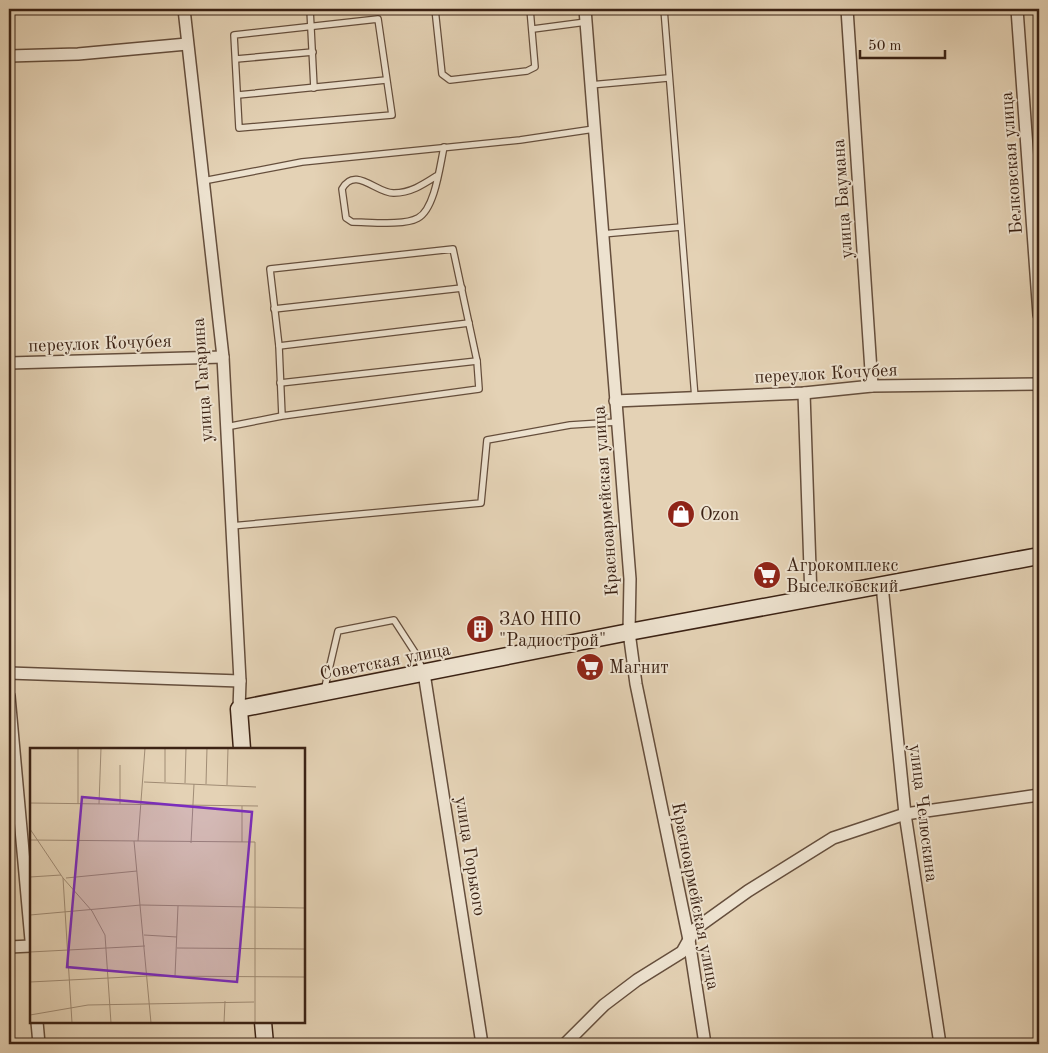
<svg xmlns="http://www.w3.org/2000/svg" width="1048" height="1053" viewBox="0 0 1048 1053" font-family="'Old Standard TT',serif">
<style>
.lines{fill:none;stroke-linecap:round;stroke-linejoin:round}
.lane-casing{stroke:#654e3c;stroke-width:8}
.street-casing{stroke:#654e3c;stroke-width:14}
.secondary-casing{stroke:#3b2214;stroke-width:19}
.lane{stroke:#ede2cf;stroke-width:5.5}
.street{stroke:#ede2cf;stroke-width:11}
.secondary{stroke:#ede2cf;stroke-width:16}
.labels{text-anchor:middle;stroke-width:4;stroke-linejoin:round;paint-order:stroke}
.street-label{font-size:18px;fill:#3b2214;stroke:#ede2cf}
.poi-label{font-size:18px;fill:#3b2214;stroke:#ede2cf;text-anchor:start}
.inset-road{fill:none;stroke:#a08c75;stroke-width:1}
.view{fill:#7b2cbf;fill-opacity:0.15;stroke:#7b2cbf;stroke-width:2.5}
.inset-edge{fill:none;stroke:#3b2214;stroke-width:2.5}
</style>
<rect width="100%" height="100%" fill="#e4d2b5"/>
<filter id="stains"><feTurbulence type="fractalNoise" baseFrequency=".004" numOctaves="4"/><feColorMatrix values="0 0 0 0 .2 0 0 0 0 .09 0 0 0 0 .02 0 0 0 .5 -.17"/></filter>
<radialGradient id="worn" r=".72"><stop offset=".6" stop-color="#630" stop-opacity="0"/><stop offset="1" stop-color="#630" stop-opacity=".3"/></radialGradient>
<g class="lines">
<g class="lane-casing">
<g id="lane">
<path d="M 310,9 L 314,88"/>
<path d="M 435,9 L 442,74 L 450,80 L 527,71 L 535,67 L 530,9"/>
<path d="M 664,9 L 695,398"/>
<path d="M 378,19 L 392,115 L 239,128 L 234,35 Z"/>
<path d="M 533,29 L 586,22"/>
<path d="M 236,59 L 313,52"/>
<path d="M 590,85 L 668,78"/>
<path d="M 238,95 L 386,80"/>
<path d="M 438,175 C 424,184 411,193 394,193 C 377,194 355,165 342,189 L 346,218 L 352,222 C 369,222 404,226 418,218 C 435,209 440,165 444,147"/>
<path d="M 203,181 L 302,162 L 520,140 L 594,129"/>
<path d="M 602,234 L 681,227"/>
<path d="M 274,309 L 462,288"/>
<path d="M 279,346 L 469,323"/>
<path d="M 280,383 L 477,361"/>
<path d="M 226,427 L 282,416 L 479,389 L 477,361 L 453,249 L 270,269 L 279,346 L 282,416"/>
<path d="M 231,526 L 481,503 L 487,440 L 570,425 L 617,422"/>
<path d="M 324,691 L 338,631 L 394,620 L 416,654 L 423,671"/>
</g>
</g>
<g class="street-casing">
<g id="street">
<path d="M 184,9 L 223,357 L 240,681 L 239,709"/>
<path d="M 585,9 L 630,579 L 629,632 L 636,684 L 689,940 L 705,1044"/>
<path d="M 847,9 L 872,386"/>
<path d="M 1017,9 L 1039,315"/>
<path d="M 9,56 L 78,54 L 187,44"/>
<path d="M 9,363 L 223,357"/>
<path d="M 804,393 L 811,598"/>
<path d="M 615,401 L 804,393 L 872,386 L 1039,384"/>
<path d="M 882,585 L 905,814 L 940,1044"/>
<path d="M 9,673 L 240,681"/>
<path d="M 424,673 L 482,1044"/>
<path d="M 9,696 L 31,940"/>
<path d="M 9,947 L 31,946"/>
<path d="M 37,1022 L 39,1044"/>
<path d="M 565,1044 L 604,1005 L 637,980 L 682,952 L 695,929 L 748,891 L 833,838 L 905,814 L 1039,795"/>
</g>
</g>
<g class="secondary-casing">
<g id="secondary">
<path d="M 242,749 L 239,709 L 629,632 L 1039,556"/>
<path d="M 263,1022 L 265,1044"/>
</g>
</g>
<use href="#lane" class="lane"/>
<use href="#street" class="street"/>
<use href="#secondary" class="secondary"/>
</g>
<defs>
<g id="shop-disc" transform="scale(1.4375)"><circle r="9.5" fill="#8f2418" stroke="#ede2cf"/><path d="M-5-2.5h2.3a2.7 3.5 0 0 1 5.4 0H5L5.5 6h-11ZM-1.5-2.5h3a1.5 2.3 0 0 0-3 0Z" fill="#fff"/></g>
<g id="supermarket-disc" transform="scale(1.4375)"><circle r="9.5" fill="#8f2418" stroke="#ede2cf"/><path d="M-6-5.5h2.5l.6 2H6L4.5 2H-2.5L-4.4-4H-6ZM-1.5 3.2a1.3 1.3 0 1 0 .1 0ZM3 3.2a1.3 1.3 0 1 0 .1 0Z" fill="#fff"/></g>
<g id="building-disc" transform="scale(1.4375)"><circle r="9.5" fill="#8f2418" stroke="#ede2cf"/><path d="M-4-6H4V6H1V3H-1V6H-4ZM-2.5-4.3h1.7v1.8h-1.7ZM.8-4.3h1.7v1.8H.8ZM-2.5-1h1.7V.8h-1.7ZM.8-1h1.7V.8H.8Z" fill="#fff"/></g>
</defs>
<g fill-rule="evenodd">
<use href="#shop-disc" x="681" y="514"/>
<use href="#supermarket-disc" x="767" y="575"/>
<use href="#building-disc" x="480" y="629"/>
<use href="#supermarket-disc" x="590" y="667"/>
</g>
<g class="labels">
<g class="street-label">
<text transform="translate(1011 163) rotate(-94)" y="6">Белковская улица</text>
<text transform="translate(842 199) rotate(-94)" y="6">улица Баумана</text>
<text transform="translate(100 343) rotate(-2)" y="6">переулок Кочубея</text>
<text transform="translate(826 373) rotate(-3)" y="6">переулок Кочубея</text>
<text transform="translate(202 380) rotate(-94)" y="6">улица Гагарина</text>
<text transform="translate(605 501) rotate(-94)" y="6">Красноармейская улица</text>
<text transform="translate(385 661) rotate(-11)" y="6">Советская улица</text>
<text transform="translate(924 813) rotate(83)" y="6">улица Челюскина</text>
<text transform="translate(471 856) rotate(81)" y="6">улица Горького</text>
<text transform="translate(696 896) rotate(79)" y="6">Красноармейская улица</text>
</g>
<g class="poi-label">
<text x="700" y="520">Ozon</text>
<text x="786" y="571">Агрокомплекс<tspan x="786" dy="21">Выселковский</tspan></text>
<text x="499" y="625">ЗАО НПО<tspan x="499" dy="21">"Радиострой"</tspan></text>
<text x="609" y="673">Магнит</text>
</g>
</g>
<g transform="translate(30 748)">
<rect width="275" height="275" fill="#e4d2b5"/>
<path class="inset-road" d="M 48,0 L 48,56M 90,17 L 90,56M 114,34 L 226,39M 135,34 L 135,0M 155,35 L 156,0M 176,36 L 177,0M 197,37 L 198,0M 0,55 L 228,58M 69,56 L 71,0M 212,58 L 212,94M 0,81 L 33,130 L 62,163 L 75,187 L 81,275M 0,92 L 225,94 L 225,275M 104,93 L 121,275M 108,93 L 115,0M 161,95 L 164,36M 0,129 L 31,127M 33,130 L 42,275M 36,130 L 107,123M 0,167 L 111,157 L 275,160M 114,187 L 147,189M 147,200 L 275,201M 0,204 L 115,198M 145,228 L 148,158M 0,234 L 118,228 L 275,229M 0,267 L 58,257 L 224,254M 194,275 L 195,253"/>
<path class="view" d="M 52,49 L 222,64 L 207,234 L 37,219 Z"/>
<rect width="275" height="275" class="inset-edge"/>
</g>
<rect width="1048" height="1053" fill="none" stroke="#e4d2b5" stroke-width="30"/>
<rect x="10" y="10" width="1028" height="1033" fill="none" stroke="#3b2214" stroke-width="2.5"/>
<rect x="15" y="15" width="1018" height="1023" fill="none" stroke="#3b2214"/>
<path d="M860 50v8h85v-8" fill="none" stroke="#3b2214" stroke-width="2.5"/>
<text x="868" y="50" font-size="15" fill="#3b2214" stroke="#ede2cf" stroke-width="4" paint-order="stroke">50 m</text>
<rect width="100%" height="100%" filter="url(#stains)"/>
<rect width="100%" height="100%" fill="url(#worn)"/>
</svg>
